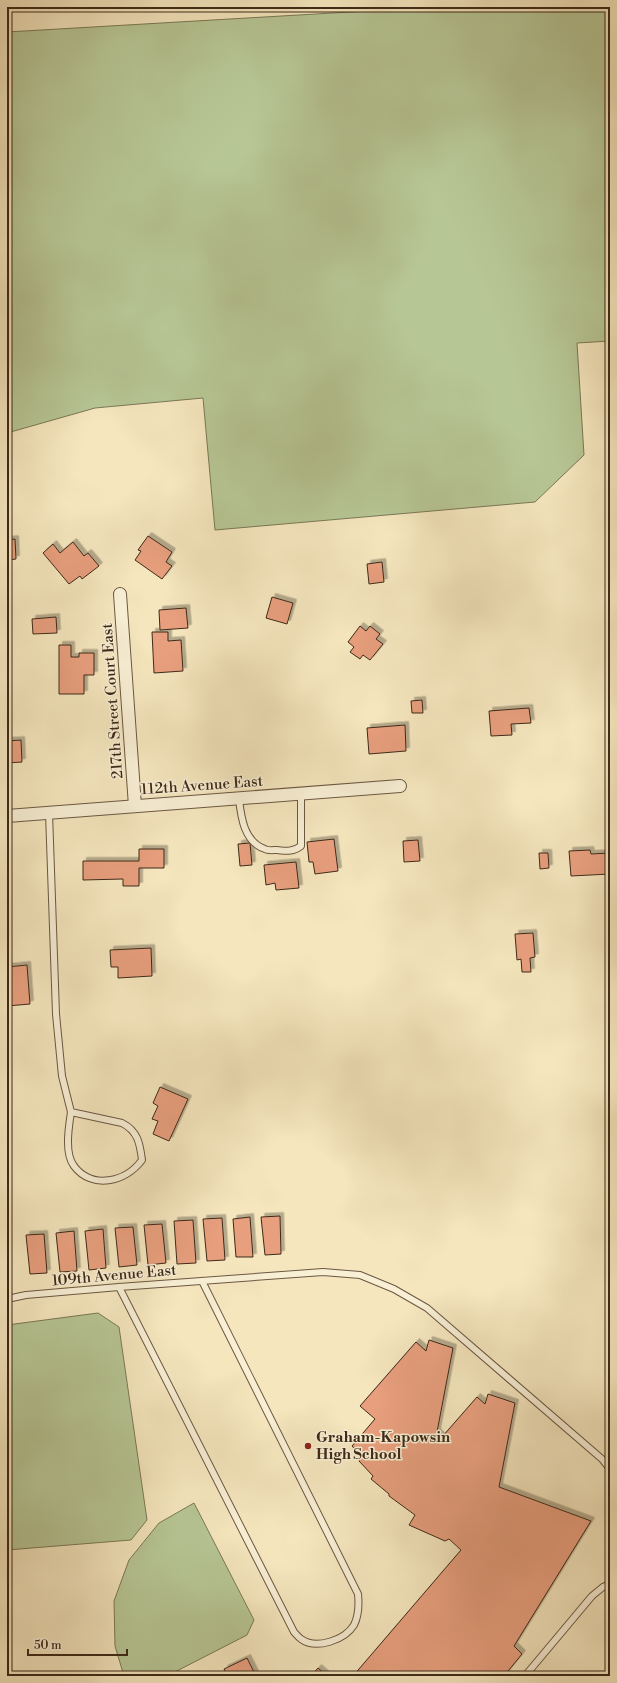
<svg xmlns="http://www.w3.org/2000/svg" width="617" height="1683" viewBox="0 0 617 1683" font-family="'Libre Bodoni',serif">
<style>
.green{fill:#b7c695;stroke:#7a7856}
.building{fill:#e89f7e;stroke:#3d2918;filter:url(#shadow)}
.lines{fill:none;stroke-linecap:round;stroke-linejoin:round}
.lane-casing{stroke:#6b5842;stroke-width:8}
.street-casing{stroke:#6b5842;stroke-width:14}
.lane{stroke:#f8efd5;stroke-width:6}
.street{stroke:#f8efd5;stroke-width:12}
.poi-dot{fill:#8f2418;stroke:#f8efd5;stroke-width:1.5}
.labels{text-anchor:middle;stroke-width:3;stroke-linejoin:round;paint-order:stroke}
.street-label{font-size:15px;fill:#3d2918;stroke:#f8efd5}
.poi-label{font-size:15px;font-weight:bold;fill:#3d2918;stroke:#f8efd5;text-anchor:start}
</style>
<defs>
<filter id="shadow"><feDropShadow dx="3.5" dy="-3.5" stdDeviation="0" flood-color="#0004"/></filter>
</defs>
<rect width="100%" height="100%" fill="#f5e6be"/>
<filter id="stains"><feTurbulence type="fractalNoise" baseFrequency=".005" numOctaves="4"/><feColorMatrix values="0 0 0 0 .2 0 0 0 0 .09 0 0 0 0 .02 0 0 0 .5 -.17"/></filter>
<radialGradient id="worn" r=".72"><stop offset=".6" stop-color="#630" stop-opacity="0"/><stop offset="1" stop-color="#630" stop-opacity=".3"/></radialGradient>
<g class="green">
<path d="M 436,7 L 610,7 L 610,341 L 577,343 L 584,455 L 535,502 L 215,530 L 203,398 L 95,408 L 7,433 L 7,32 Z"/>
<path d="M 98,1313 L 119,1327 L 147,1520 L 131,1540 L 7,1550 L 7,1325 Z"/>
<path d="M 194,1503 L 254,1620 L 247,1635 L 167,1676 L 124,1676 L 115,1646 L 114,1601 L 129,1560 L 159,1523 Z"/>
</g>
<g class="building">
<path d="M 148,536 L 172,552 L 166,562 L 172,566 L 162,579 L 135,560 L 141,551 L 138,550 Z"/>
<path d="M 15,539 L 16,559 L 7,560 L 7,540 Z"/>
<path d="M 73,542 L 84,556 L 88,553 L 99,566 L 82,579 L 80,576 L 69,584 L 43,553 L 53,544 L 60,553 Z"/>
<path d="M 382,562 L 384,582 L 369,584 L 367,564 Z"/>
<path d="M 272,597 L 293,603 L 287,624 L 266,618 Z"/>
<path d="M 186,608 L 188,628 L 160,630 L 159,610 Z"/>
<path d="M 56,617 L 57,633 L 33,634 L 32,619 Z"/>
<path d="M 360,626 L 366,631 L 370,626 L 380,634 L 376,639 L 383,644 L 370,660 L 363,655 L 360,659 L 350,652 L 354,647 L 348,642 Z"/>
<path d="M 152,632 L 168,632 L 168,641 L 181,640 L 183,671 L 154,673 Z"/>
<path d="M 59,645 L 71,645 L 71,657 L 79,657 L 79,653 L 94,653 L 94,675 L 84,675 L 84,694 L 59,694 Z"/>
<path d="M 422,700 L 423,713 L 412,713 L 411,701 Z"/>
<path d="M 529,708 L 531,723 L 511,724 L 512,735 L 491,736 L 489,711 Z"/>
<path d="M 405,725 L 406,751 L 369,754 L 367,728 Z"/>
<path d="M 21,740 L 22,762 L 7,763 L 7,741 Z"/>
<path d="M 334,839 L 338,871 L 315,874 L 313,862 L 309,862 L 307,842 Z"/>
<path d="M 418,840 L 420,861 L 404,862 L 403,841 Z"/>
<path d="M 250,843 L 252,865 L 240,866 L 238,844 Z"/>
<path d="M 139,849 L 164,849 L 164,868 L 139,868 L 139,886 L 123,886 L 123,879 L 83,880 L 83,861 L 139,861 Z"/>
<path d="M 590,850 L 591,854 L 610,853 L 610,874 L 571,876 L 569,851 Z"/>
<path d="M 539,853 L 548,853 L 549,868 L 540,869 Z"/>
<path d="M 296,862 L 299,888 L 276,890 L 275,883 L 266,885 L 264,865 Z"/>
<path d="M 533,933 L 535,957 L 530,958 L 531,972 L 522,972 L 521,959 L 517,960 L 515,934 Z"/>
<path d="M 151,948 L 152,976 L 118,978 L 118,967 L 111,967 L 110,950 Z"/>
<path d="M 27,965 L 30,1004 L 7,1006 L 7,967 Z"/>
<path d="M 160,1087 L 188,1099 L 169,1141 L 153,1134 L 158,1121 L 152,1119 L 158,1106 L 153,1103 Z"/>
<path d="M 280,1216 L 281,1254 L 265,1255 L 261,1217 Z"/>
<path d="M 250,1217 L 253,1257 L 236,1257 L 233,1219 Z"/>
<path d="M 222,1218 L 225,1260 L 207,1261 L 203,1219 Z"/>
<path d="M 193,1220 L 196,1263 L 177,1264 L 174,1221 Z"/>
<path d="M 162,1224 L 166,1263 L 148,1265 L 144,1225 Z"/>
<path d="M 133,1227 L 137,1265 L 119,1267 L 115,1228 Z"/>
<path d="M 103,1229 L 106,1268 L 89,1270 L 85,1231 Z"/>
<path d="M 74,1231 L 77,1271 L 60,1272 L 56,1233 Z"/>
<path d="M 44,1234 L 47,1273 L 30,1274 L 26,1235 Z"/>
<path d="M 429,1340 L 453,1348 L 437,1432 L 442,1437 L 477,1397 L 485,1404 L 488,1394 L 515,1403 L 499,1487 L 591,1521 L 514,1646 L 522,1654 L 504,1676 L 353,1676 L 461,1550 L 449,1539 L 445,1541 L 409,1525 L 415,1515 L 389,1496 L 389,1494 L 371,1479 L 373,1476 L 359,1461 L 362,1457 L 352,1446 L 375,1419 L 360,1406 L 416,1342 L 426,1351 Z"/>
<path d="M 247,1658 L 256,1676 L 227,1676 L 224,1669 Z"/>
<path d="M 318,1668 L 327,1676 L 311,1676 Z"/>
</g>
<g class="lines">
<g class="lane-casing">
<g id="lane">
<path d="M 239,799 C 241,817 244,842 265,849 C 268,851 274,850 277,850 C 287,851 293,852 301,846 L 301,794"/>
<path d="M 49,813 L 56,1014 L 62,1076 L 71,1112 L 122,1123 C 138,1131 140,1144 142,1160 C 126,1182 92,1190 74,1166 C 64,1153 69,1126 71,1112"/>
<path d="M 119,1287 L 294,1632 C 296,1634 298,1637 301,1639 C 316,1650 345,1640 354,1625 C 359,1615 359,1604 358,1594 L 202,1281"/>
<path d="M 7,1299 L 26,1295 L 119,1287 L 323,1272 L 360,1275 L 394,1289 L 427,1308 L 602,1459 L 610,1469"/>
<path d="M 525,1676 L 592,1596 L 603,1587 L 610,1584"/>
</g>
</g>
<g class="street-casing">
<g id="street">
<path d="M 120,594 L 135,806"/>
<path d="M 7,816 L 400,786"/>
</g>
</g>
<use href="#lane" class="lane"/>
<use href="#street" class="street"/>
</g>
<circle class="poi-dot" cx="308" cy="1446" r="4"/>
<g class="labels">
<g class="street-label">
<text transform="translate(112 701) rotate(-94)" y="5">217th Street Court East</text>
<text transform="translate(202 785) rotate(-4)" y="5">112th Avenue East</text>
<text transform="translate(114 1275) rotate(-5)" y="5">109th Avenue East</text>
</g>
<g class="poi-label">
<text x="316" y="1442">Graham-Kapowsin<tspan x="316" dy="17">High School</tspan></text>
</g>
</g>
<rect width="617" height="1683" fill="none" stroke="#f5e6be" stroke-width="24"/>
<rect x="8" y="8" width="601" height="1667" fill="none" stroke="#3d2918" stroke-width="2"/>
<rect x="12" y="12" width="593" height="1659" fill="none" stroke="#3d2918"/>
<path d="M28 1649v6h99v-6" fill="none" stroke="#3d2918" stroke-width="2"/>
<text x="34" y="1649" font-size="12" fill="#3d2918" stroke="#f8efd5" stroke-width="3" paint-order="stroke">50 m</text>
<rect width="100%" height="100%" filter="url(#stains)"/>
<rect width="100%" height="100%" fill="url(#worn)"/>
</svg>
